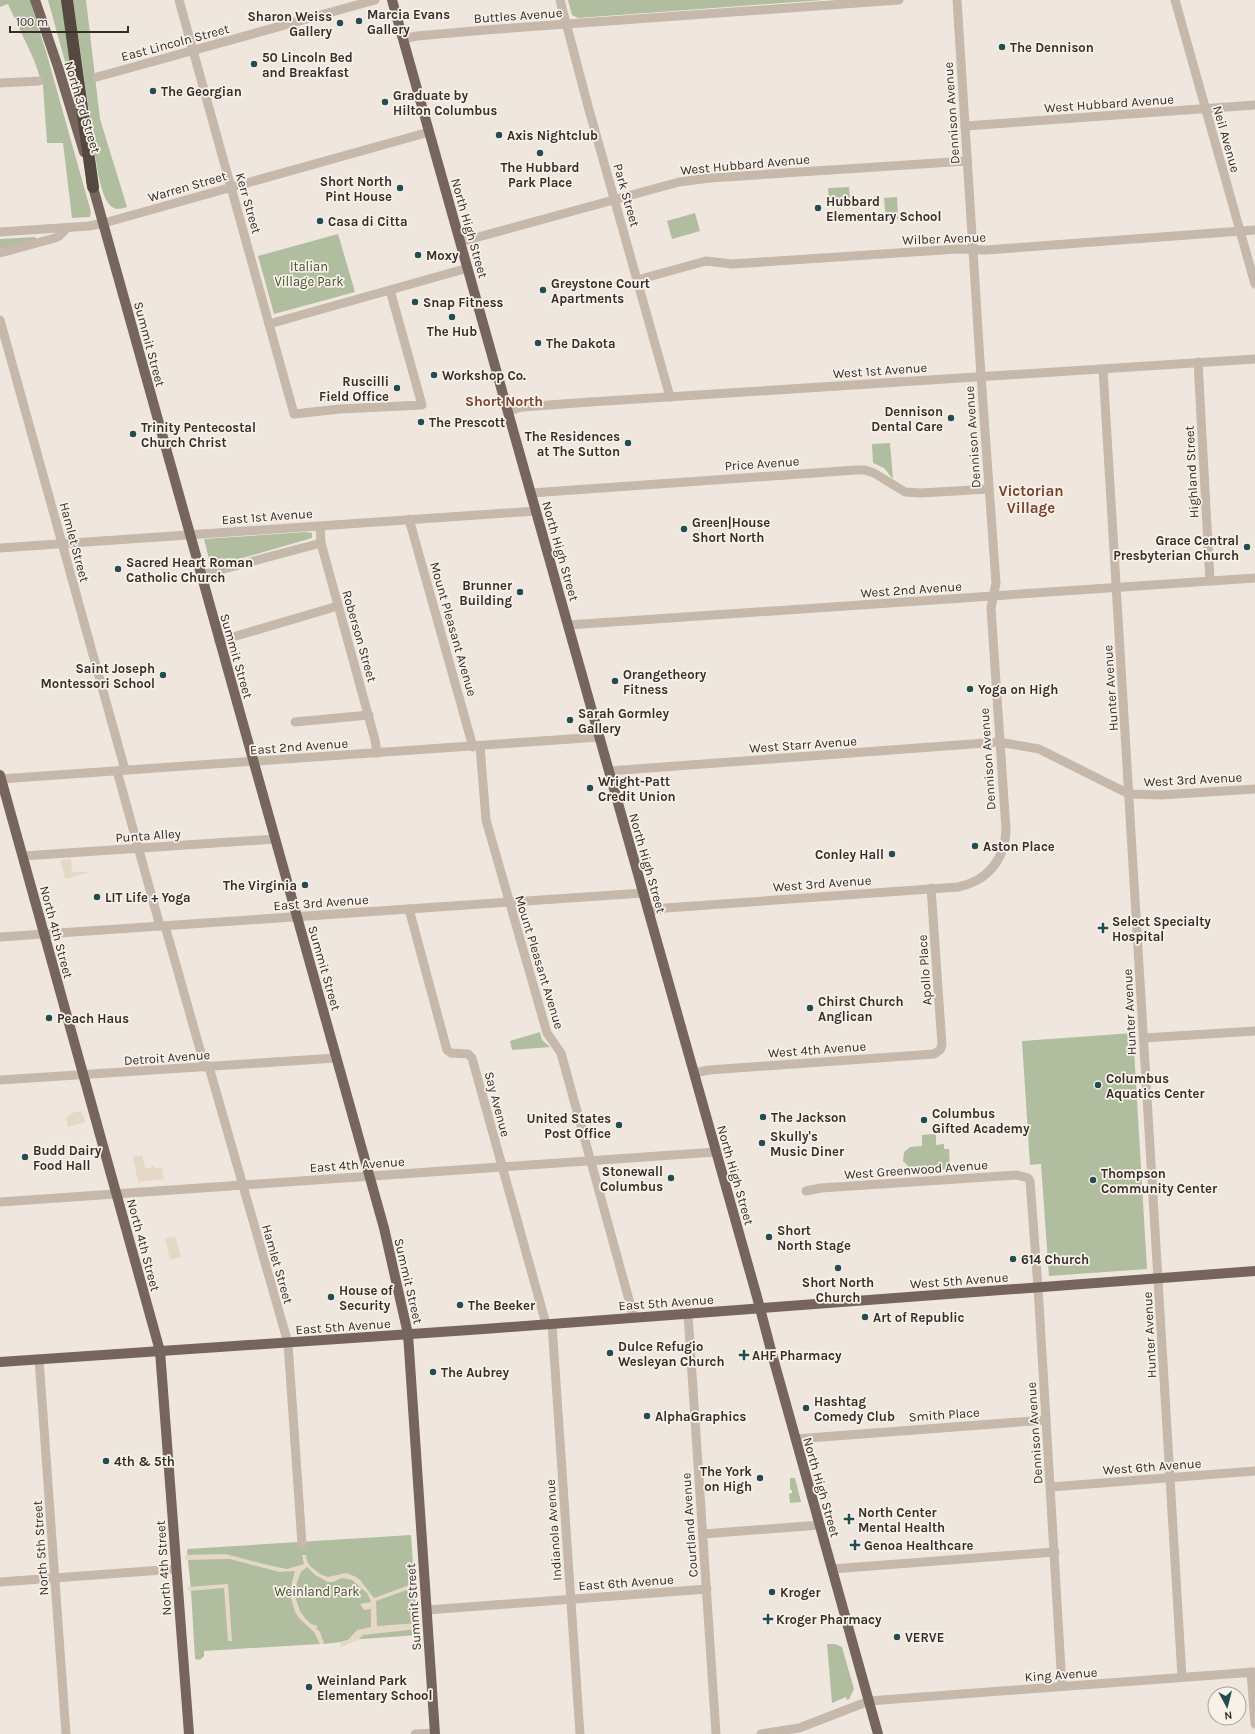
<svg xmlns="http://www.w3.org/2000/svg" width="1255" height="1734" viewBox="0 0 1255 1734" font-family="Karla,sans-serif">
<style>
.green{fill:#b1bd9f}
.plaza{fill:#e5d9c6}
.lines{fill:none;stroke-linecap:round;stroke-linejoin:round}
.minor{stroke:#c6b8aa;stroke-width:9}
.major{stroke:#75655c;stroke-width:10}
.highway{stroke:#544841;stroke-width:12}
.poi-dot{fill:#234c51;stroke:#f7f1e9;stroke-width:1.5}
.labels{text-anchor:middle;stroke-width:3.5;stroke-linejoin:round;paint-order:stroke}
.poi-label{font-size:13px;font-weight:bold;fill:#342d29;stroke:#f7f1e9;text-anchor:start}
.street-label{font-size:13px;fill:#342d29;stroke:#f7f1e9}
.park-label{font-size:13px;fill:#43502f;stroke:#f7f1e9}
.neighbourhood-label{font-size:14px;font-weight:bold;fill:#7a412b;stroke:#f7f1e9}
.quarter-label{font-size:15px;font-weight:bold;fill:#7a412b;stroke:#f7f1e9}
</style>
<rect width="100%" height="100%" fill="#efe7dd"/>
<g class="green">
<path d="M 0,0 L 30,0 L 47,55 L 91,212 L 90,217 L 72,218 L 63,143 L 47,143 L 43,86 L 34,60 L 8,4 L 0,7 Z"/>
<path d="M 48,0 L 62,0 L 74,83 L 71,83 Z"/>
<path d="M 73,0 L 86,0 L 100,119 L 127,207 C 118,210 112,210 107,201 C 99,189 95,154 93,139 C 86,93 80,46 73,0 Z"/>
<path d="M 568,0 L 823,0 L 578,18 L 572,15 Z"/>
<path d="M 849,187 L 850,199 L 841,203 L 829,204 L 828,188 Z"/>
<path d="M 897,197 L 898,219 L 886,220 L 884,198 Z"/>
<path d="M 695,213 L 700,231 L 672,239 L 667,221 Z"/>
<path d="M 338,234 L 355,292 L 274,314 L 258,256 Z"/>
<path d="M 35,237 L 36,239 L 0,250 L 0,239 Z"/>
<path d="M 890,443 L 893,479 L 884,468 L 873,463 L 872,444 Z"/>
<path d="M 306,532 L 312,533 L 312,538 L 211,567 L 204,539 Z"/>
<path d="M 540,1032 L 542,1040 L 550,1047 L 512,1050 L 510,1041 Z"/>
<path d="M 1133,1033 L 1147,1269 L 1049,1276 L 1041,1164 L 1030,1165 L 1022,1041 Z"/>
<path d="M 936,1134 L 936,1145 L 944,1144 L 944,1149 L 949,1149 L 950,1169 L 915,1171 L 911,1169 L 903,1161 L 904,1152 L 910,1147 L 922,1146 L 922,1135 Z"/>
<path d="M 790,1478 L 795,1478 L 801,1502 L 790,1503 L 789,1494 L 792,1493 L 792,1490 L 790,1490 Z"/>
<path d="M 411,1535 L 418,1635 L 348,1640 L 340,1642 L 324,1644 L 323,1642 L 320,1642 L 320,1644 L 204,1651 L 204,1656 L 201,1659 L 197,1660 L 195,1658 L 191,1590 L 187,1551 L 188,1549 Z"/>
<path d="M 827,1644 L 835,1644 L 842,1647 L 854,1689 L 849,1699 L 847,1700 L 846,1697 L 832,1703 Z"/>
</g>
<g class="plaza">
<path d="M 71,859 L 72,872 L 90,872 L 65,879 L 60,860 Z"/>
<path d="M 81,1111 L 86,1122 L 68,1127 L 66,1118 L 72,1113 Z"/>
<path d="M 142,1155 L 146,1169 L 154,1166 L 155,1169 L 162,1167 L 164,1179 L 138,1182 L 133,1157 Z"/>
<path d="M 175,1236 L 181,1257 L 170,1260 L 165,1239 Z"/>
<path d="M 225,1554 L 272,1566 L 287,1569 L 304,1564 L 302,1555 L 306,1555 L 307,1561 L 311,1567 L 322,1575 L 328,1577 L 346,1573 L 354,1576 L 360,1580 L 374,1598 L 415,1583 L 415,1587 L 376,1601 L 377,1626 L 418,1623 L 418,1629 L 363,1635 L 358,1640 L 341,1647 L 340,1642 L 348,1640 L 357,1630 L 371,1627 L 371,1609 L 364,1610 L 360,1604 L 371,1602 L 370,1599 L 367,1593 L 352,1580 L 342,1578 L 333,1582 L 328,1582 L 315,1575 L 307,1567 L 301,1572 L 297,1582 L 295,1596 L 300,1611 L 304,1617 L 311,1624 L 318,1626 L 316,1628 L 320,1632 L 324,1644 L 320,1644 L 314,1632 L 299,1618 L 295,1612 L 290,1595 L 292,1582 L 295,1571 L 279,1572 L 230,1559 L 185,1560 L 185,1555 Z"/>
<path d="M 228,1584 L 232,1641 L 228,1641 L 224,1588 L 188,1591 L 188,1587 Z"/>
</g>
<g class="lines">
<g class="minor">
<path d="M 179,0 L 294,414 L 340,409 L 422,405 L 390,290"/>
<path d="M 560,0 L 588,106 L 670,397"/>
<path d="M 1175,0 L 1255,284"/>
<path d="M 403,39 L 417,36 L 485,30 L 899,0"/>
<path d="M 97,77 L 375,0"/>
<path d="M 0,83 L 39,81"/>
<path d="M 965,126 L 1255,105"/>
<path d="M 0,232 L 89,226 L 104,223 L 429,132"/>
<path d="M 460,242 L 679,182 L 710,178 L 967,161"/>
<path d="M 0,253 L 55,238 L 59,236 L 67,228"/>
<path d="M 637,280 L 706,261 L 732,264 L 958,249 L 986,250 L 1255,230"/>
<path d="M 0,320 L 125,770"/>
<path d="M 269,324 L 468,268"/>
<path d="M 1198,362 L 1210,581"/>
<path d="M 1103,369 L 1182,1677"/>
<path d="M 508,411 L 522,407 L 590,402 L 1255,359"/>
<path d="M 531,493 L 856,470 L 865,470 L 874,473 L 905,492 L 921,493 L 989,489"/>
<path d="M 409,519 L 473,747"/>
<path d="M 320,526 L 321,543 L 375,740 L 377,753"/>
<path d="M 0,548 L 536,511"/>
<path d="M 201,575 L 321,543"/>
<path d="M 568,625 L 1255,578"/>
<path d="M 219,641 L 338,606"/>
<path d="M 295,722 L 369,715"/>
<path d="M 480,746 L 486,820 L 547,1033 L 561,1053 L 634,1318"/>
<path d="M 117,771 L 160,926"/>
<path d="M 609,771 L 999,742 L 1039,749 L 1129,794 L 1161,795 L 1255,789"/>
<path d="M 0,779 L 599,737"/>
<path d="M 23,856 L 275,839"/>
<path d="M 409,909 L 447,1050 L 451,1053 L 468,1054 L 472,1058 L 546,1324"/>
<path d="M 648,912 L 666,908 L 958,887 C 987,881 1005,860 1006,830 L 991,608 L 996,583 L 981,376 L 957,0"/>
<path d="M 165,926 L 205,1067"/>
<path d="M 0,937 L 643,893"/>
<path d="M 1144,1038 L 1255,1031"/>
<path d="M 209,1067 L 288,1343 L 302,1544"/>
<path d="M 694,1073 L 709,1070 L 934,1054 L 940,1050 L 942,1045 L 931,888"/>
<path d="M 0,1080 L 336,1058"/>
<path d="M 806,1191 L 821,1188 L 1017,1175 L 1028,1178 L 1030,1181 L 1038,1287 L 1062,1686"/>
<path d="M 0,1202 L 716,1152"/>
<path d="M 688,1314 L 716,1734"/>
<path d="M 552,1324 L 580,1734"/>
<path d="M 39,1359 L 66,1734"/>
<path d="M 795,1439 L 1046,1420"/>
<path d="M 1051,1487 L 1255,1471"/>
<path d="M 703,1534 L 820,1525"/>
<path d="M 832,1569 L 1055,1552"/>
<path d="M 0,1582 L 176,1569"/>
<path d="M 427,1610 L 707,1589"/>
<path d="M 1251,1672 L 1255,1724"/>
<path d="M 415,1734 L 435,1733"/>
<path d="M 761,1734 L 799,1728 L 869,1701 L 1255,1672"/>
</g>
<g class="major">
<path d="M 35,0 L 58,67 L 84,152"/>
<path d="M 392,0 L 757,1297 L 772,1354 L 878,1734"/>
<path d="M 91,180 L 384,1228 L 408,1334 L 435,1734"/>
<path d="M 0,775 L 160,1351 L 189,1734"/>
<path d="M 0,1362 L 484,1329 L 1255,1271"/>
</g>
<path class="highway" d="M 67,0 L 93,187"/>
</g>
<g class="poi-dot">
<circle cx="359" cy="21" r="4"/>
<circle cx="340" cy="23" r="4"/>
<circle cx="1002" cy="47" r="4"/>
<circle cx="254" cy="64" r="4"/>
<circle cx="153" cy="91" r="4"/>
<circle cx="385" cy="102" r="4"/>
<circle cx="499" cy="135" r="4"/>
<circle cx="540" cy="153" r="4"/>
<circle cx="400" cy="188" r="4"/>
<circle cx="818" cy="208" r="4"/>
<circle cx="320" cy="221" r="4"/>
<circle cx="418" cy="255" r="4"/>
<circle cx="543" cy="290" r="4"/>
<circle cx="415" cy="302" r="4"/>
<circle cx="452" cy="317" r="4"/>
<circle cx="538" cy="343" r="4"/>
<circle cx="434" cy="375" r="4"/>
<circle cx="397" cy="388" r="4"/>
<circle cx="951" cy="418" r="4"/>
<circle cx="421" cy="422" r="4"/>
<circle cx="133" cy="434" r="4"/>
<circle cx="628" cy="443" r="4"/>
<circle cx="684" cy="529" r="4"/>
<circle cx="1247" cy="547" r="4"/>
<circle cx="118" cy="569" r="4"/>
<circle cx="520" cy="592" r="4"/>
<circle cx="163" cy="675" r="4"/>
<circle cx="615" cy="681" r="4"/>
<circle cx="970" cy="689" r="4"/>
<circle cx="570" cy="720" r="4"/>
<circle cx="590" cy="788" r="4"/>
<circle cx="975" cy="846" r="4"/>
<circle cx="892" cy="854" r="4"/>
<circle cx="305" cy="885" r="4"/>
<circle cx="97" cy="897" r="4"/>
<path d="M1101 922h4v4h4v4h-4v4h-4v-4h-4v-4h4z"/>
<circle cx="810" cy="1008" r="4"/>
<circle cx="49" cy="1018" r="4"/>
<circle cx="1098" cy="1085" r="4"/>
<circle cx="763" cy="1117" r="4"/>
<circle cx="924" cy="1120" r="4"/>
<circle cx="619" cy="1125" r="4"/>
<circle cx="762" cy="1143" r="4"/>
<circle cx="25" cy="1157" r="4"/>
<circle cx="671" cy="1178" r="4"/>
<circle cx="1093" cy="1180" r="4"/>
<circle cx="769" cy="1237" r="4"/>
<circle cx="1013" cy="1259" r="4"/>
<circle cx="838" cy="1268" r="4"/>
<circle cx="331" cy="1297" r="4"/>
<circle cx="460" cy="1305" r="4"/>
<circle cx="865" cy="1317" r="4"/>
<circle cx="610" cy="1353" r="4"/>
<path d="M742 1349h4v4h4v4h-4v4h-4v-4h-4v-4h4z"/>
<circle cx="433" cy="1372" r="4"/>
<circle cx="806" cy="1408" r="4"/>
<circle cx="647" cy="1416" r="4"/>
<circle cx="106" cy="1461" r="4"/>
<circle cx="760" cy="1478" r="4"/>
<path d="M847 1513h4v4h4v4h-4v4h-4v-4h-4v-4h4z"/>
<path d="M853 1539h4v4h4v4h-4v4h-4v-4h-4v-4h4z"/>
<circle cx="772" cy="1592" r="4"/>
<path d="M766 1613h4v4h4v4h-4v4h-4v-4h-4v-4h4z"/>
<circle cx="897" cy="1637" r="4"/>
<circle cx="309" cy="1687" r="4"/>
</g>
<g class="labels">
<g class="poi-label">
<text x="367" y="19">Marcia Evans<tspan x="367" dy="15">Gallery</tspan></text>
<text x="332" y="21" text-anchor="end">Sharon Weiss<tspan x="332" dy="15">Gallery</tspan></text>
<text x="1010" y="52">The Dennison</text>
<text x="262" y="62">50 Lincoln Bed<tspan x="262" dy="15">and Breakfast</tspan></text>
<text x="161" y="96">The Georgian</text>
<text x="393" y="100">Graduate by<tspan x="393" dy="15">Hilton Columbus</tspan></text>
<text x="507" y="140">Axis Nightclub</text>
<text x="540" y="172" text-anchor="middle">The Hubbard<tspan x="540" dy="15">Park Place</tspan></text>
<text x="392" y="186" text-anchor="end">Short North<tspan x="392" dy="15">Pint House</tspan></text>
<text x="826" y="206">Hubbard<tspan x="826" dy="15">Elementary School</tspan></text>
<text x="328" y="226">Casa di Citta</text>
<text x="426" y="260">Moxy</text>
<text x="551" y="288">Greystone Court<tspan x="551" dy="15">Apartments</tspan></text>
<text x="423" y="307">Snap Fitness</text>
<text x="452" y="336" text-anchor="middle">The Hub</text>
<text x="546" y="348">The Dakota</text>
<text x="442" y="380">Workshop Co.</text>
<text x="389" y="386" text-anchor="end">Ruscilli<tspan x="389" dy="15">Field Office</tspan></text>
<text x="943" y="416" text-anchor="end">Dennison<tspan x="943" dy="15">Dental Care</tspan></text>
<text x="429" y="427">The Prescott</text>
<text x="141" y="432">Trinity Pentecostal<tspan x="141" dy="15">Church Christ</tspan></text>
<text x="620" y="441" text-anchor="end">The Residences<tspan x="620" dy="15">at The Sutton</tspan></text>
<text x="692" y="527">Green|House<tspan x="692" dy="15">Short North</tspan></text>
<text x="1239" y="545" text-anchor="end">Grace Central<tspan x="1239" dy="15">Presbyterian Church</tspan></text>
<text x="126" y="567">Sacred Heart Roman<tspan x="126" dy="15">Catholic Church</tspan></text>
<text x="512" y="590" text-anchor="end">Brunner<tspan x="512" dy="15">Building</tspan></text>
<text x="155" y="673" text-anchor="end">Saint Joseph<tspan x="155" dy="15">Montessori School</tspan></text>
<text x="623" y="679">Orangetheory<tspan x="623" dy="15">Fitness</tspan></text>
<text x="978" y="694">Yoga on High</text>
<text x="578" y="718">Sarah Gormley<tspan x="578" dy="15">Gallery</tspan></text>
<text x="598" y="786">Wright-Patt<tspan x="598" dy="15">Credit Union</tspan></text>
<text x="983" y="851">Aston Place</text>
<text x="884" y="859" text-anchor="end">Conley Hall</text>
<text x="297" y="890" text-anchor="end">The Virginia</text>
<text x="105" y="902">LIT Life + Yoga</text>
<text x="1112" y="926">Select Specialty<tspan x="1112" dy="15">Hospital</tspan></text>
<text x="818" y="1006">Chirst Church<tspan x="818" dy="15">Anglican</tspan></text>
<text x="57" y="1023">Peach Haus</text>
<text x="1106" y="1083">Columbus<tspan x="1106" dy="15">Aquatics Center</tspan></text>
<text x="932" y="1118">Columbus<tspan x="932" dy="15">Gifted Academy</tspan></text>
<text x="771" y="1122">The Jackson</text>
<text x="611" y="1123" text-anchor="end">United States<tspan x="611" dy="15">Post Office</tspan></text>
<text x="770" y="1141">Skully's<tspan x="770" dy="15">Music Diner</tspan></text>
<text x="33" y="1155">Budd Dairy<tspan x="33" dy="15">Food Hall</tspan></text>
<text x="663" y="1176" text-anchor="end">Stonewall<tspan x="663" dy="15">Columbus</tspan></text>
<text x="1101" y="1178">Thompson<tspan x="1101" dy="15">Community Center</tspan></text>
<text x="777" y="1235">Short<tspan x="777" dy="15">North Stage</tspan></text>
<text x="1021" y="1264">614 Church</text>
<text x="838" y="1287" text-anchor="middle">Short North<tspan x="838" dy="15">Church</tspan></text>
<text x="339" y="1295">House of<tspan x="339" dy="15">Security</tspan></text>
<text x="468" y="1310">The Beeker</text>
<text x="873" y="1322">Art of Republic</text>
<text x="618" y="1351">Dulce Refugio<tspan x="618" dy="15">Wesleyan Church</tspan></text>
<text x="752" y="1360">AHF Pharmacy</text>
<text x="441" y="1377">The Aubrey</text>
<text x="814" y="1406">Hashtag<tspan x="814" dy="15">Comedy Club</tspan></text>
<text x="655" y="1421">AlphaGraphics</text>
<text x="114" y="1466">4th &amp; 5th</text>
<text x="752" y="1476" text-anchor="end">The York<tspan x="752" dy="15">on High</tspan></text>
<text x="858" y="1517">North Center<tspan x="858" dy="15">Mental Health</tspan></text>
<text x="864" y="1550">Genoa Healthcare</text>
<text x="780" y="1597">Kroger</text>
<text x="776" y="1624">Kroger Pharmacy</text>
<text x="905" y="1642">VERVE</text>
<text x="317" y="1685">Weinland Park<tspan x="317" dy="15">Elementary School</tspan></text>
</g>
<g class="street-label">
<text transform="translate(518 15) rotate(-4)" y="5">Buttles Avenue</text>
<text transform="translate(175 42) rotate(-15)" y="5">East Lincoln Street</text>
<text transform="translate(1109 103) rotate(-4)" y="5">West Hubbard Avenue</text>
<text transform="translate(83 107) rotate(73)" y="5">North 3rd Street</text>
<text transform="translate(951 113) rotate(-94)" y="5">Dennison Avenue</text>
<text transform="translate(1227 139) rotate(74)" y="5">Neil Avenue</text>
<text transform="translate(745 164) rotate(-5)" y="5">West Hubbard Avenue</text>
<text transform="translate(187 186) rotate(-16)" y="5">Warren Street</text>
<text transform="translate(627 195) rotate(74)" y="5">Park Street</text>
<text transform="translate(249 203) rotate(74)" y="5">Kerr Street</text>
<text transform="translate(470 228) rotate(74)" y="5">North High Street</text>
<text transform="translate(944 238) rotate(-2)" y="5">Wilber Avenue</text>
<text transform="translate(150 344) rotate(75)" y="5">Summit Street</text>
<text transform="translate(880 370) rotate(-4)" y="5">West 1st Avenue</text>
<text transform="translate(972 437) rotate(-94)" y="5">Dennison Avenue</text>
<text transform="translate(762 463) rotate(-4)" y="5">Price Avenue</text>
<text transform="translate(1191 472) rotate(-93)" y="5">Highland Street</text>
<text transform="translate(267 516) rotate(-4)" y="5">East 1st Avenue</text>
<text transform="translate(75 542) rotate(75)" y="5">Hamlet Street</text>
<text transform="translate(561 551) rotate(74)" y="5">North High Street</text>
<text transform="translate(911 589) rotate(-4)" y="5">West 2nd Avenue</text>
<text transform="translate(454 629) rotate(74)" y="5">Mount Pleasant Avenue</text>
<text transform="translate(360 636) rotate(74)" y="5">Roberson Street</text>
<text transform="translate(237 656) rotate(74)" y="5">Summit Street</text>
<text transform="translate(1110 688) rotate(-94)" y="5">Hunter Avenue</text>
<text transform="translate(803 744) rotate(-4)" y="5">West Starr Avenue</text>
<text transform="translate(299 746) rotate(-4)" y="5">East 2nd Avenue</text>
<text transform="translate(987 759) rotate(-94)" y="5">Dennison Avenue</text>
<text transform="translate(1193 779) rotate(-3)" y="5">West 3rd Avenue</text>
<text transform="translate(148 835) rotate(-4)" y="5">Punta Alley</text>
<text transform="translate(648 863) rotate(74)" y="5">North High Street</text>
<text transform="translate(822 883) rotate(-4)" y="5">West 3rd Avenue</text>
<text transform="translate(321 902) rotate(-4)" y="5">East 3rd Avenue</text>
<text transform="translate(57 932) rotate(75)" y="5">North 4th Street</text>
<text transform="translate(540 962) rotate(73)" y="5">Mount Pleasant Avenue</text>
<text transform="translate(325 968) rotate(74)" y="5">Summit Street</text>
<text transform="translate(924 970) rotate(-94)" y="5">Apollo Place</text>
<text transform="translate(1129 1012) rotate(-93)" y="5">Hunter Avenue</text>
<text transform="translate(817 1049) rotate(-4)" y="5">West 4th Avenue</text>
<text transform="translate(167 1057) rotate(-4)" y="5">Detroit Avenue</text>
<text transform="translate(498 1104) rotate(75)" y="5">Say Avenue</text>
<text transform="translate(357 1164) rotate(-4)" y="5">East 4th Avenue</text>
<text transform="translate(916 1169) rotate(-4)" y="5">West Greenwood Avenue</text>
<text transform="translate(736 1175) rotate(74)" y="5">North High Street</text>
<text transform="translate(144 1245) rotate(75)" y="5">North 4th Street</text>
<text transform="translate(278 1264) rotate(74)" y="5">Hamlet Street</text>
<text transform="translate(959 1280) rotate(-4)" y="5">West 5th Avenue</text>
<text transform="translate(409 1281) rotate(77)" y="5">Summit Street</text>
<text transform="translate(666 1302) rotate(-4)" y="5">East 5th Avenue</text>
<text transform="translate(343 1326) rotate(-4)" y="5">East 5th Avenue</text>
<text transform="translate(1149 1335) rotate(-93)" y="5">Hunter Avenue</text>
<text transform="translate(944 1414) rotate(-4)" y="5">Smith Place</text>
<text transform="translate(1034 1433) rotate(-94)" y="5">Dennison Avenue</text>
<text transform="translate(1152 1466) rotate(-4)" y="5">West 6th Avenue</text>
<text transform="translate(822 1487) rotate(74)" y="5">North High Street</text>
<text transform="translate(689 1525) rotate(-94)" y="5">Courtland Avenue</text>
<text transform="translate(553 1530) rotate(-94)" y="5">Indianola Avenue</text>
<text transform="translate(40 1548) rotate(-94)" y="5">North 5th Street</text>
<text transform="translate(163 1568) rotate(-94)" y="5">North 4th Street</text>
<text transform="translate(626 1582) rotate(-4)" y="5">East 6th Avenue</text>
<text transform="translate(413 1607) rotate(-94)" y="5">Summit Street</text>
<text transform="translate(1061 1674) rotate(-4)" y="5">King Avenue</text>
</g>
<g class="park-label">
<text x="309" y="271">Italian<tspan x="309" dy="15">Village Park</tspan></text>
<text x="317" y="1596">Weinland Park</text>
</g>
<g class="neighbourhood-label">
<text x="504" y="406">Short North</text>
</g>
<g class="quarter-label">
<text x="1031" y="496">Victorian<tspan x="1031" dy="17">Village</tspan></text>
</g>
</g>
<g transform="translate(1227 1706) rotate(173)"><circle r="19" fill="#f7f1e9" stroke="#a9a39c"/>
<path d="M0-3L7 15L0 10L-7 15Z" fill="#234c51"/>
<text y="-6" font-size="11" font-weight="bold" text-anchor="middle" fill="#342d29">N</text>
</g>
<path d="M10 26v6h118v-6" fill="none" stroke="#342d29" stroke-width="2"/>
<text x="16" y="26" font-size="12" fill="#342d29" stroke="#f7f1e9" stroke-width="3" paint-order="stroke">100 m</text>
</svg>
